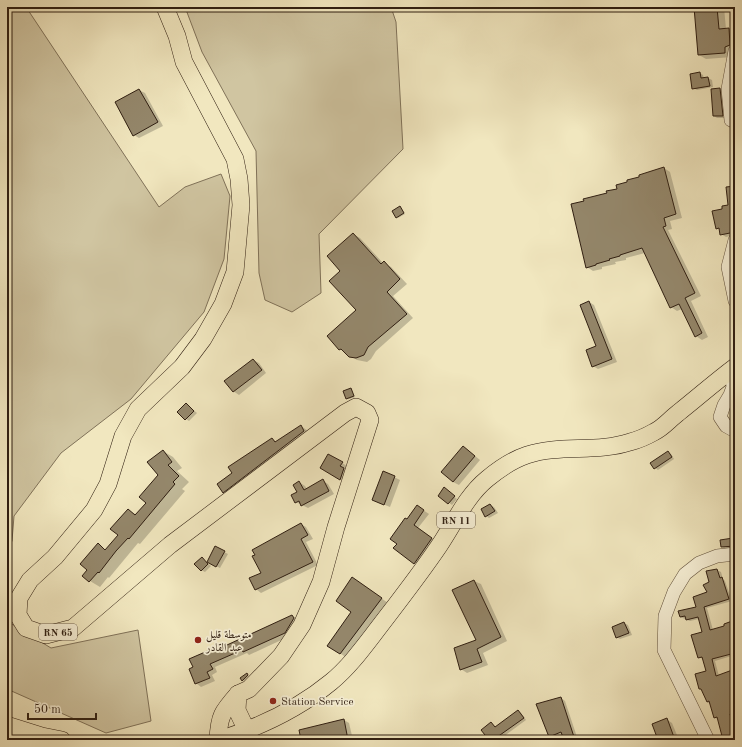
<svg xmlns="http://www.w3.org/2000/svg" width="742" height="747" viewBox="0 0 742 747" font-family="'Old Standard TT',Amiri,serif">
<style>
.green{fill:#d0c5a1;stroke:#807259}
.shadow{fill:#0003}
.building{fill:#94876b;stroke:#2f1e11}
.lines{fill:none;stroke-linecap:round;stroke-linejoin:round}
.minor-casing{stroke:#60503c;stroke-width:14}
.major-casing{stroke:#2f1e11;stroke-width:18}
.minor{stroke:#f6efd5;stroke-width:13}
.major{stroke:#f1e7bf;stroke-width:17}
.poi-dot{fill:#8f2418;stroke:#f6efd5;stroke-width:1.5}
.labels{text-anchor:middle;stroke-width:3.5;stroke-linejoin:round;paint-order:stroke}
.shield{fill:#f6efd5;stroke:#6b5d4c;stroke-width:1}
.shield-label{font-size:10px;font-weight:bold;fill:#2f1e11}
.poi-label{font-size:11px;fill:#2f1e11;stroke:#f6efd5;text-anchor:start}
</style>
<rect width="100%" height="100%" fill="#f1e7bf"/>
<filter id="stains"><feTurbulence type="fractalNoise" baseFrequency=".005" numOctaves="4"/><feColorMatrix values="0 0 0 0 .2 0 0 0 0 .09 0 0 0 0 .02 0 0 0 .5 -.17"/></filter>
<radialGradient id="worn" r=".72"><stop offset=".6" stop-color="#630" stop-opacity="0"/><stop offset="1" stop-color="#630" stop-opacity=".3"/></radialGradient>
<g class="green">
<path d="M 7,7 L 26,7 L 159,207 L 185,187 L 221,174 L 230,196 L 224,259 L 204,312 L 131,399 L 61,453 L 14,516 L 12,541 L 7,550 Z"/>
<path d="M 185,7 L 391,7 L 396,22 L 403,149 L 319,234 L 321,293 L 292,312 L 265,300 L 259,273 L 256,151 L 202,52 Z"/>
<path d="M 7,621 L 51,648 L 138,630 L 151,721 L 106,733 L 7,689 Z"/>
</g>
<g class="shadow">
<path d="M 695,7 L 724,7 L 726,29 L 729,29 L 735,32 L 735,49 L 732,57 L 706,59 L 699,55 Z"/>
<path d="M 700,73 L 703,75 L 704,79 L 708,78 L 712,80 L 713,87 L 697,90 L 693,88 Z"/>
<path d="M 720,89 L 723,91 L 725,118 L 717,118 L 714,116 Z"/>
<path d="M 139,90 L 145,93 L 163,126 L 139,138 L 134,135 Z"/>
<path d="M 664,168 L 670,172 L 682,218 L 670,221 L 672,229 L 668,230 L 701,296 L 691,301 L 708,337 L 702,340 L 696,336 L 682,309 L 677,311 L 671,307 L 645,253 L 626,258 L 626,260 L 615,262 L 616,264 L 602,267 L 602,269 L 593,271 L 587,267 L 608,194 L 641,177 Z"/>
<path d="M 735,187 L 735,235 L 726,237 L 721,234 L 721,231 L 717,228 L 729,206 Z"/>
<path d="M 400,207 L 405,214 L 398,218 L 397,217 Z"/>
<path d="M 353,234 L 360,238 L 383,263 L 391,267 L 407,284 L 393,296 L 413,318 L 376,351 L 371,359 L 367,362 L 357,360 L 340,349 L 357,310 L 342,271 Z"/>
<path d="M 589,302 L 594,305 L 617,362 L 598,369 L 593,366 L 598,347 Z"/>
<path d="M 253,360 L 259,363 L 266,373 L 239,395 L 233,391 Z"/>
<path d="M 351,389 L 355,397 L 349,399 L 347,398 Z"/>
<path d="M 186,404 L 197,413 L 189,421 L 186,419 Z"/>
<path d="M 301,426 L 308,431 L 231,496 L 224,492 L 234,474 L 272,439 L 277,442 Z"/>
<path d="M 464,447 L 480,460 L 459,485 L 453,482 Z"/>
<path d="M 163,451 L 173,457 L 182,468 L 177,471 L 189,482 L 182,489 L 185,491 L 140,544 L 138,543 L 109,578 L 108,577 L 100,587 L 90,581 L 89,570 L 98,545 L 106,550 L 119,535 L 128,510 L 137,515 L 148,503 L 159,475 Z"/>
<path d="M 668,452 L 671,454 L 674,459 L 658,470 L 655,468 Z"/>
<path d="M 329,455 L 347,466 L 345,470 L 349,472 L 346,482 L 321,468 Z"/>
<path d="M 384,472 L 400,480 L 390,507 L 373,500 Z"/>
<path d="M 323,481 L 328,484 L 334,494 L 308,508 L 296,502 L 299,482 L 305,486 L 307,489 Z"/>
<path d="M 447,491 L 457,499 L 452,505 L 439,495 Z"/>
<path d="M 490,505 L 494,507 L 498,513 L 489,518 L 486,516 Z"/>
<path d="M 423,510 L 429,514 L 418,528 L 437,542 L 420,566 L 415,563 L 398,544 L 408,520 Z"/>
<path d="M 301,524 L 306,527 L 313,539 L 306,542 L 318,565 L 261,593 L 256,589 Z"/>
<path d="M 735,539 L 735,549 L 728,550 L 722,547 L 721,541 Z"/>
<path d="M 216,548 L 228,554 L 220,568 L 208,562 Z"/>
<path d="M 202,558 L 211,566 L 205,572 L 201,570 Z"/>
<path d="M 717,570 L 721,572 L 723,579 L 725,581 L 732,601 L 707,608 L 713,630 L 726,627 L 735,621 L 735,655 L 715,661 L 719,676 L 735,670 L 735,740 L 724,740 L 718,719 L 715,718 L 711,704 L 707,702 L 703,690 L 700,689 L 707,671 L 703,659 L 699,657 L 703,633 L 699,619 L 690,621 L 680,617 L 697,607 L 708,593 L 711,583 Z"/>
<path d="M 474,581 L 481,584 L 507,641 L 483,653 L 488,665 L 467,673 L 461,669 L 477,640 Z"/>
<path d="M 360,583 L 388,603 L 347,658 L 329,646 L 352,611 Z"/>
<path d="M 292,616 L 298,619 L 290,636 L 249,655 L 247,653 L 215,667 L 217,672 L 212,675 L 215,681 L 201,687 L 196,683 L 190,670 L 226,644 L 229,646 Z"/>
<path d="M 624,623 L 628,625 L 632,635 L 620,639 L 617,637 Z"/>
<path d="M 248,675 L 249,676 L 244,681 L 241,678 Z"/>
<path d="M 561,698 L 565,701 L 578,740 L 550,740 L 537,705 Z"/>
<path d="M 518,711 L 521,713 L 526,720 L 499,740 L 490,740 L 491,723 L 496,727 Z"/>
<path d="M 666,719 L 672,723 L 679,740 L 659,740 Z"/>
<path d="M 344,720 L 349,723 L 353,740 L 302,740 Z"/>
</g>
<g class="building">
<path d="M 694,7 L 717,7 L 719,29 L 729,28 L 730,45 L 725,47 L 725,53 L 698,55 Z"/>
<path d="M 700,72 L 701,78 L 708,77 L 710,86 L 692,89 L 690,74 Z"/>
<path d="M 720,88 L 723,116 L 713,116 L 711,89 Z"/>
<path d="M 139,89 L 158,122 L 133,136 L 115,102 Z"/>
<path d="M 664,167 L 676,214 L 664,218 L 666,226 L 663,227 L 695,293 L 685,298 L 702,333 L 695,337 L 679,304 L 670,308 L 642,248 L 620,255 L 620,256 L 609,259 L 610,260 L 596,264 L 596,265 L 586,268 L 571,204 L 584,201 L 583,199 L 607,193 L 606,191 L 617,189 L 616,185 L 627,182 L 627,180 L 639,177 L 639,175 Z"/>
<path d="M 735,186 L 735,232 L 720,235 L 719,228 L 716,229 L 712,211 L 722,209 L 722,206 L 728,205 L 726,187 Z"/>
<path d="M 400,206 L 404,213 L 396,218 L 392,211 Z"/>
<path d="M 353,233 L 381,264 L 384,261 L 400,279 L 387,292 L 407,314 L 368,347 L 364,355 L 356,358 L 349,357 L 341,349 L 339,350 L 327,336 L 356,310 L 329,281 L 340,271 L 327,256 Z"/>
<path d="M 589,301 L 612,359 L 592,367 L 586,350 L 596,346 L 580,305 Z"/>
<path d="M 253,359 L 262,370 L 233,392 L 224,381 Z"/>
<path d="M 351,388 L 354,396 L 346,399 L 343,391 Z"/>
<path d="M 186,403 L 194,411 L 185,420 L 177,412 Z"/>
<path d="M 301,425 L 304,431 L 223,493 L 217,484 L 232,473 L 228,467 L 272,438 L 275,442 Z"/>
<path d="M 463,446 L 475,456 L 453,482 L 441,472 Z"/>
<path d="M 163,450 L 172,462 L 168,465 L 179,476 L 173,482 L 175,484 L 129,539 L 128,538 L 116,551 L 99,573 L 98,572 L 89,582 L 82,576 L 87,570 L 80,564 L 98,543 L 105,550 L 118,535 L 110,529 L 128,509 L 135,515 L 146,503 L 139,497 L 158,475 L 147,462 Z"/>
<path d="M 668,451 L 672,457 L 654,469 L 650,463 Z"/>
<path d="M 328,454 L 343,462 L 340,466 L 344,468 L 340,480 L 320,468 Z"/>
<path d="M 383,471 L 395,476 L 384,505 L 372,500 Z"/>
<path d="M 323,479 L 329,491 L 301,506 L 299,501 L 295,503 L 291,495 L 297,492 L 293,485 L 299,481 L 304,490 Z"/>
<path d="M 444,487 L 455,496 L 448,504 L 438,496 Z"/>
<path d="M 490,504 L 495,511 L 485,517 L 481,509 Z"/>
<path d="M 417,505 L 424,510 L 414,525 L 432,538 L 414,564 L 393,548 L 397,544 L 390,539 L 405,518 L 407,519 Z"/>
<path d="M 301,523 L 308,535 L 301,539 L 313,562 L 255,590 L 249,578 L 261,573 L 252,556 L 255,555 L 252,550 Z"/>
<path d="M 733,538 L 735,546 L 721,547 L 720,540 Z"/>
<path d="M 215,546 L 225,551 L 216,567 L 207,562 Z"/>
<path d="M 202,557 L 208,564 L 201,571 L 194,564 Z"/>
<path d="M 717,569 L 720,578 L 722,577 L 729,599 L 704,607 L 710,630 L 724,626 L 724,624 L 735,620 L 735,653 L 712,659 L 716,676 L 735,669 L 735,711 L 730,714 L 735,732 L 735,740 L 723,740 L 717,717 L 714,718 L 709,701 L 707,702 L 701,689 L 699,689 L 695,674 L 706,671 L 702,657 L 698,658 L 691,635 L 702,632 L 698,617 L 686,620 L 685,616 L 680,617 L 678,611 L 696,607 L 693,597 L 707,592 L 703,585 L 709,582 L 706,571 Z"/>
<path d="M 352,577 L 382,598 L 340,654 L 327,646 L 351,612 L 336,601 Z"/>
<path d="M 474,580 L 501,637 L 477,649 L 482,662 L 460,670 L 454,648 L 476,640 L 452,590 Z"/>
<path d="M 292,615 L 294,618 L 285,633 L 243,652 L 242,650 L 210,664 L 213,669 L 207,672 L 210,678 L 195,684 L 189,669 L 193,667 L 189,659 L 226,643 L 227,645 Z"/>
<path d="M 624,622 L 629,633 L 616,638 L 612,627 Z"/>
<path d="M 247,673 L 248,675 L 242,681 L 240,678 Z"/>
<path d="M 561,697 L 575,740 L 564,740 L 561,732 L 549,737 L 536,704 Z"/>
<path d="M 518,710 L 524,718 L 493,740 L 489,740 L 481,730 L 491,722 L 495,727 Z"/>
<path d="M 667,718 L 675,740 L 658,740 L 652,724 Z"/>
<path d="M 344,719 L 348,740 L 301,740 L 299,730 Z"/>
</g>
<g class="lines">
<g class="minor-casing">
<g id="minor">
<path d="M 735,51 L 728,89 L 731,120 L 735,122"/>
<path d="M 735,240 L 728,267 L 735,301"/>
<path d="M 731,370 L 733,387 L 730,395 L 724,405 L 720,417 L 726,426 L 735,431"/>
<path d="M 708,740 L 664,650 L 665,616 L 674,592 L 685,574 L 699,563 L 717,556 L 735,554"/>
</g>
</g>
<g class="major-casing">
<g id="major">
<path d="M 165,7 L 177,36 L 184,62 L 235,159 L 239,179 L 241,205 L 235,272 L 223,304 L 203,339 L 182,367 L 138,409 L 123,436 L 108,484 L 94,510 L 55,557 L 30,580 L 19,598 L 18,615 L 26,628 L 46,635 L 73,628 L 170,545 L 345,413 L 356,407 L 367,413 L 370,420 L 336,527 L 321,582 L 302,625 L 281,656 L 249,689 L 238,694 L 237,710 L 247,731"/>
<path d="M 7,725 L 42,736 L 62,740"/>
<path d="M 218,740 C 219,716 222,712 238,694"/>
<path d="M 219,740 C 260,727 297,710 331,682 C 347,669 360,652 373,635 C 395,606 418,577 439,546 C 454,524 466,496 487,479 C 499,469 512,460 527,455 C 560,444 597,453 630,442 C 638,440 647,436 654,432 C 663,428 670,419 678,413 C 697,398 715,382 735,367"/>
</g>
</g>
<use href="#minor" class="minor"/>
<use href="#major" class="major"/>
</g>
<g class="poi-dot">
<circle cx="198" cy="640" r="4"/>
<circle cx="273" cy="701" r="4"/>
</g>
<g class="labels">
<g class="shield">
<rect x="437" y="512" width="38" height="16" rx="3"/>
<rect x="39" y="624" width="38" height="16" rx="3"/>
</g>
<g class="shield-label">
<text x="456" y="524">RN 11</text>
<text x="58" y="636">RN 65</text>
</g>
<g class="poi-label">
<text x="206" y="638">متوسطة قليل<tspan x="206" dy="13">عبد القادر</tspan></text>
<text x="281" y="705">Station Service</text>
</g>
</g>
<rect width="742" height="747" fill="none" stroke="#f1e7bf" stroke-width="24"/>
<rect x="8" y="8" width="726" height="731" fill="none" stroke="#2f1e11" stroke-width="2"/>
<rect x="12" y="12" width="718" height="723" fill="none" stroke="#2f1e11"/>
<path d="M28 713v6h68v-6" fill="none" stroke="#2f1e11" stroke-width="2"/>
<text x="34" y="713" font-size="12" fill="#2f1e11" stroke="#f6efd5" stroke-width="3" paint-order="stroke">50 m</text>
<rect width="100%" height="100%" filter="url(#stains)"/>
<rect width="100%" height="100%" fill="url(#worn)"/>
</svg>
